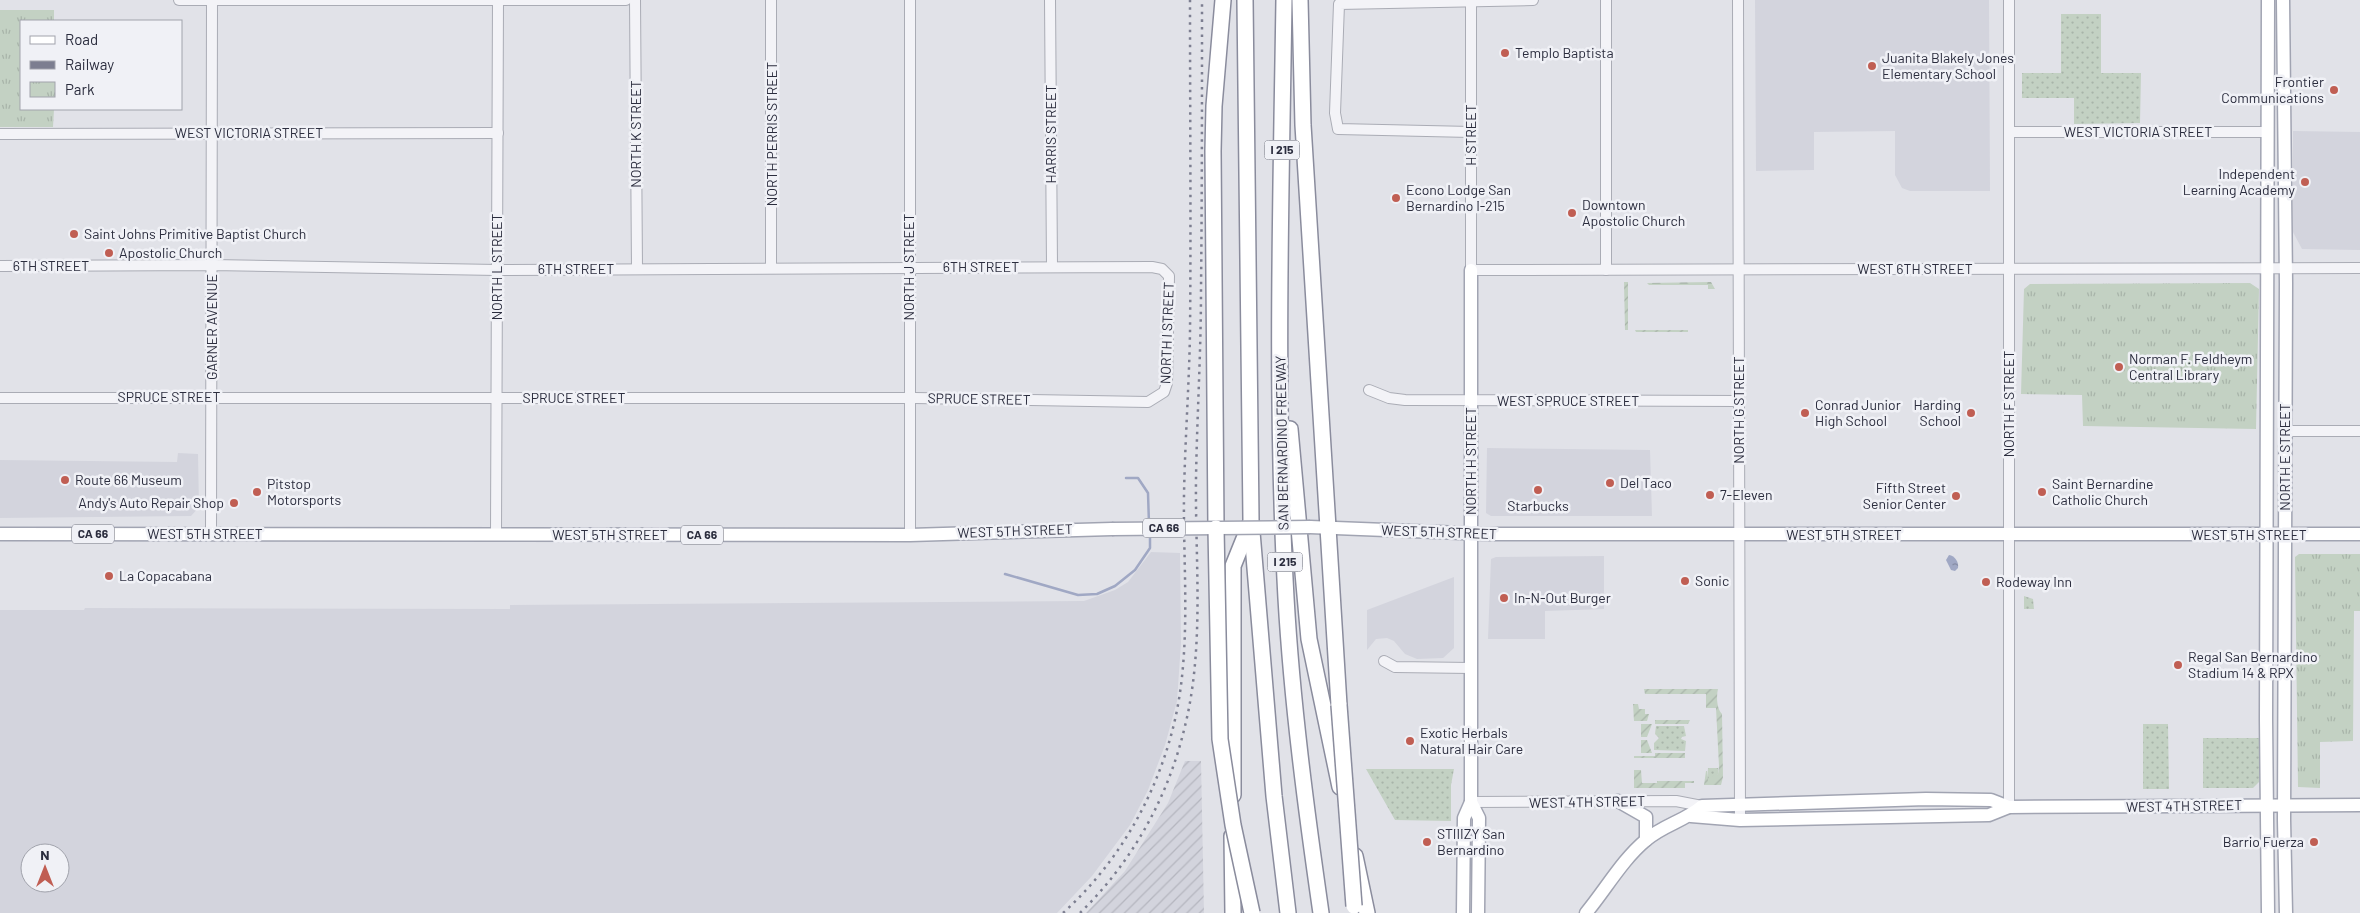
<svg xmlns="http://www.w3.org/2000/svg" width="2360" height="913" viewBox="0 0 2360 913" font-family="Barlow,sans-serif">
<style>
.built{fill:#d3d4dd;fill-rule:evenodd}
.industrial{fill:url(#industrial-furrows)}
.grass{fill:url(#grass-dots)}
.forest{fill:url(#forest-firs)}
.park{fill:url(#park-tufts)}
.garden{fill:url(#garden-furrows)}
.water{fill:url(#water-ripples)}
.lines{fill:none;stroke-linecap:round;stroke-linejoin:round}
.stream{stroke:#a0a8c4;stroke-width:2.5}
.minor-casing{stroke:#aaacb5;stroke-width:12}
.major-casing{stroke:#a1a4b2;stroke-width:15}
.highway-casing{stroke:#8a8c9d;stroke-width:18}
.minor{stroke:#f3f3f7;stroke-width:10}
.major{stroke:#fff;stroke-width:12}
.highway{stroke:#fff;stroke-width:15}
.rail{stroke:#7c7e90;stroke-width:2.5;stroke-dasharray:2.5 5;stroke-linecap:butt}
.major-bridge-casing{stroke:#a1a4b2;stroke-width:15;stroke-linecap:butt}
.highway-bridge-casing{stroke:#8a8c9d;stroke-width:18;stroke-linecap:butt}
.major-bridge{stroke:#fff;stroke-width:12}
.highway-bridge{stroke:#fff;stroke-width:15}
.poi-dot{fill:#c05e53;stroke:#f0f1f6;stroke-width:2}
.labels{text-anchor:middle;stroke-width:5;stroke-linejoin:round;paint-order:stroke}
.shield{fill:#f0f1f6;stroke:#666875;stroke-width:1}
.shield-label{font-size:12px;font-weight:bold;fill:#2b2d3e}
.poi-label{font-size:14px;fill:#2b2d3e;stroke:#f0f1f6;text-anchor:start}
.street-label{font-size:14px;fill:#2b2d3e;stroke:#f0f1f6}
</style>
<defs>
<pattern id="industrial-furrows" width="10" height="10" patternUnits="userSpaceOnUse" patternTransform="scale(1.25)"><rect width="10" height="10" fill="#d3d4dd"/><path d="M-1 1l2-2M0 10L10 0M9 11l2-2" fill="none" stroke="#b5b6bf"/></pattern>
<pattern id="grass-dots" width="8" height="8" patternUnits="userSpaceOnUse" patternTransform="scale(1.25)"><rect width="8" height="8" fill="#c3d1c3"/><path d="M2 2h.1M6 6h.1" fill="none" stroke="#a8b4a9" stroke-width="1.8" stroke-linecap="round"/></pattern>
<pattern id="forest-firs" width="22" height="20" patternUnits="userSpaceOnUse" patternTransform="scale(1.25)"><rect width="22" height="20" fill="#c3d1c3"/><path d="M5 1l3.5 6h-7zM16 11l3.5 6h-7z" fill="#a8b4a9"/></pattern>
<pattern id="park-tufts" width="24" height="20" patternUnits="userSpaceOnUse" patternTransform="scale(1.25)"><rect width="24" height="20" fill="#c3d1c3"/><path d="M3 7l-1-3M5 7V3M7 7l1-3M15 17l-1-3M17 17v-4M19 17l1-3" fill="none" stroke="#a8b4a9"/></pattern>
<pattern id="garden-furrows" width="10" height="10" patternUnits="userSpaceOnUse" patternTransform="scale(1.25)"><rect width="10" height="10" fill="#c3d1c3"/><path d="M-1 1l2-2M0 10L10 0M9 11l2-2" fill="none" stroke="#a8b4a9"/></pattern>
<pattern id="water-ripples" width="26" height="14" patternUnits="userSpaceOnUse" patternTransform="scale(1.25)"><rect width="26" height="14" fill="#a0a8c4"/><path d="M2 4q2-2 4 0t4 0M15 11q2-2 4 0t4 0" fill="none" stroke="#8389a1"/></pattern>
</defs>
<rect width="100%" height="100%" fill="#e1e2e8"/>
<g class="built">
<path d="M 1755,0 L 1989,0 L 1990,191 L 1910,191 L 1902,188 L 1895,175 L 1895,131 L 1814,132 L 1814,170 L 1756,171 Z"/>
<path d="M 2293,131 L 2360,132 L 2360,250 L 2302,249 L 2293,232 Z"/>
<path d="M 1487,448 L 1650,450 L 1652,516 L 1491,516 L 1486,513 Z"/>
<path d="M 178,453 L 198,454 L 199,507 L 191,516 L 0,518 L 0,460 L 177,462 Z"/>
<path d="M 1151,552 L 1180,553 L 1181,643 L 1177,701 L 1165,745 L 1148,790 L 1130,825 L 1092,876 L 1057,913 L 0,913 L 0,610 L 84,610 L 85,608 L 510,609 L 510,605 L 1084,601 L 1115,590 L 1128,582 ZM 30,853 L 60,853 L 60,883 L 30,883 Z"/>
<path d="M 1604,556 L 1604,609 L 1545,611 L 1545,639 L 1488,639 L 1491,559 L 1496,557 Z"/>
<path d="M 1454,577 L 1454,648 L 1443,658 L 1417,659 L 1405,654 L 1394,641 L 1387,638 L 1376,639 L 1367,650 L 1367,610 Z"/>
</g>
<path class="industrial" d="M 1185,761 L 1201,761 L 1204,913 L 1086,913 L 1125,871 L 1168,803 Z"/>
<g class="grass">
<path d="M 2061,14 L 2101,14 L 2101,73 L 2141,73 L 2140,123 L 2074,124 L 2074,98 L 2022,98 L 2022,73 L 2061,73 Z"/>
<path d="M 2024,596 L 2033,599 L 2034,609 L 2024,609 Z"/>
<path d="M 2143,724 L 2168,724 L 2169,789 L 2143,789 Z"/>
<path d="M 1656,726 L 1684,726 L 1686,736 L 1682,737 L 1681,739 L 1686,741 L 1685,751 L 1654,750 L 1654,743 L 1659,738 L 1655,734 Z"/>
<path d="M 2203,738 L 2260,738 L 2259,782 L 2253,788 L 2203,788 Z"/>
<path d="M 1708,768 L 1718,768 L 1718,774 L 1712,781 L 1707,781 Z"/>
<path d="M 1366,769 L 1454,769 L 1451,785 L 1451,821 L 1395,820 Z"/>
</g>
<path class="forest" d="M 1711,282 L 1715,289 L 1708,289 L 1708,285 L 1649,285 L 1647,283 Z"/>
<g class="park">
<path d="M 0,10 L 54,10 L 54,21 L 21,21 L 21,109 L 54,109 L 53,127 L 0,127 Z"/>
<path d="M 2250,283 L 2259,289 L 2256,429 L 2083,426 L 2082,395 L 2021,394 L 2024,289 L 2030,284 Z"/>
<path d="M 2299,554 L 2360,554 L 2360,611 L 2354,611 L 2353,741 L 2320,742 L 2320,788 L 2298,787 L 2295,557 Z"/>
</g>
<g class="garden">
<path d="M 1624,282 L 1628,282 L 1628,330 L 1625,330 Z"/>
<path d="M 1635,330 L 1688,330 L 1688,332 L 1636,332 Z"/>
<path d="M 1644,689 L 1718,689 C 1716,697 1717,709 1722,714 L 1723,777 L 1721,785 L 1704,785 L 1706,771 L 1707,771 L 1708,781 L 1711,781 L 1713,776 L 1718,774 L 1719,766 L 1716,708 L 1706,708 L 1706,694 L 1645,694 Z"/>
<path d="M 1633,704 L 1638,704 L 1639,709 L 1645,709 L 1645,714 L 1649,714 L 1647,721 L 1634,721 Z"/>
<path d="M 1655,720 L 1690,720 L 1688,724 L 1655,724 Z"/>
<path d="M 1641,724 L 1652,724 L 1647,737 L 1641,737 Z"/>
<path d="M 1641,740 L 1647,740 L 1652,753 L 1641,753 Z"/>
<path d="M 1655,753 L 1685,753 L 1685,758 L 1634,758 L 1634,756 L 1655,756 Z"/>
<path d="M 1634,770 L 1641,770 L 1642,783 L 1657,783 L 1657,781 L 1694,781 L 1694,783 L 1685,783 L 1685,788 L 1634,788 Z"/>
</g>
<path class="water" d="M 1949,555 C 1955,556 1959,562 1958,568 L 1955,571 L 1951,570 L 1946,560 Z"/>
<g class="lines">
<g class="stream">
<path d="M 1126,478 L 1138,478 L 1148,493 L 1149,524"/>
<path d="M 1005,574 L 1078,595 L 1097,594 L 1115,586 L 1135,570 L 1150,548 L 1150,532"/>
</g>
<g class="minor-casing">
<g id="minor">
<path d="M 179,0 L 626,0"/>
<path d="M 635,0 L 637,269"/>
<path d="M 910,0 L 910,535"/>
<path d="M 1050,0 L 1052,267"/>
<path d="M 1471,0 L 1471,270 L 2360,268"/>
<path d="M 1738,0 L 1740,820"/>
<path d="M 2009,0 L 2009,807"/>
<path d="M 1471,132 L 1338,129 L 1335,113 L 1339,4 L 1533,0"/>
<path d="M 2009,132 L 2268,132"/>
<path d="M 0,134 L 498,133"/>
<path d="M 0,266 L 212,265 L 497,270 L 1152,267 L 1162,269 L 1169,276 L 1167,383 L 1164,392 L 1148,402 L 915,398 L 0,398"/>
<path d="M 771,268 L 771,0"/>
<path d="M 1606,270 L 1606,0"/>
<path d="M 1369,390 L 1389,398 L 1405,400 L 1739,401"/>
<path d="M 2285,431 L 2360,431"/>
<path d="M 211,534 L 212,0"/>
<path d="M 496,534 L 498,0"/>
<path d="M 1384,661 L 1395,667 L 1471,668"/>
<path d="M 1471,802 L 1676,801 L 1702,806"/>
</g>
</g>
<g class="major-casing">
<g id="major">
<path d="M 2268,0 L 2266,720 L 2268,913"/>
<path d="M 2283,0 L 2286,283 L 2284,820 L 2286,913"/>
<path d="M 1471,270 L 1471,802 L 1479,818 L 1478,913"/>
<path d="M 1310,527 L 1487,534 L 2360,534"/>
<path d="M 0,534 L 910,535 L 1112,529"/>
<path d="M 1618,801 L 1646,817 L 1646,840"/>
<path d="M 1691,816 L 1740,820 L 1989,815 L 2009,807 L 2360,805"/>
<path d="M 1463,913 L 1464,818 L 1471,802"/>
<path d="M 1586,913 C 1606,889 1622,860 1646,840 C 1663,825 1685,821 1702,806 L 1926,799 L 1991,800 L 2009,807"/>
</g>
</g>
<g class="highway-casing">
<g id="highway">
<path d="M 1245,0 L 1251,520 L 1274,796 L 1288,913"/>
<path d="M 1284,0 C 1281,199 1275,399 1286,598 C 1292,703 1306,809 1321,913"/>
<path d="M 1300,0 L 1303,125 L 1339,705"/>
<path d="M 1290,429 L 1309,639 L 1340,787"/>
<path d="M 1216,528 L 1213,151 L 1214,106 L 1223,0"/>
<path d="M 1233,795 L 1233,566 L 1250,524"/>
<path d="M 1232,836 L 1233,913"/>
<path d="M 1355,856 L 1367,913"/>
</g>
</g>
<use href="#minor" class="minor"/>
<use href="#major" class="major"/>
<use href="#highway" class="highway"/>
<g class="rail">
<path d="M 1063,913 C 1117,864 1155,799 1173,728 C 1192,653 1183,572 1184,495 C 1185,441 1189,387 1190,333 C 1191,222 1190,111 1190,0"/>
<path d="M 1080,913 C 1131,863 1167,800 1184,730 C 1205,649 1195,562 1196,479 C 1197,416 1201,353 1201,290 C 1202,193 1202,97 1202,0"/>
</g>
<g class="major-bridge-casing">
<path id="major-bridge" d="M 1112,529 L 1310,527"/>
</g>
<g class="highway-bridge-casing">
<g id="highway-bridge">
<path d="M 1216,528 L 1220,739 L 1233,825 L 1252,913"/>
<path d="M 1339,705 L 1354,906"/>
</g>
</g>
<use href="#major-bridge" class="major-bridge"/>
<use href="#highway-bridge" class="highway-bridge"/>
</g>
<g class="poi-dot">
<circle cx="1505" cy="53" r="5"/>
<circle cx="1872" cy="66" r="5"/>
<circle cx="2334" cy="90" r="5"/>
<circle cx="2305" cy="182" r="5"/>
<circle cx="1396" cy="198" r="5"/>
<circle cx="1572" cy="213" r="5"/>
<circle cx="74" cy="234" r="5"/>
<circle cx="109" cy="253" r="5"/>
<circle cx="2119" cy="367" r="5"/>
<circle cx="1805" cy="413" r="5"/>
<circle cx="1971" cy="413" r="5"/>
<circle cx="65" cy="480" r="5"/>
<circle cx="1610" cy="483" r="5"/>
<circle cx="1538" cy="490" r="5"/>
<circle cx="257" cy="492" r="5"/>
<circle cx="2042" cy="492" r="5"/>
<circle cx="1710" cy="495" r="5"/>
<circle cx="1956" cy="496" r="5"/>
<circle cx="234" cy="503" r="5"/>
<circle cx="109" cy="576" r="5"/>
<circle cx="1685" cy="581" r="5"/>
<circle cx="1986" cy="582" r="5"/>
<circle cx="1504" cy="598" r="5"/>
<circle cx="2178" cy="665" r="5"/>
<circle cx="1410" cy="741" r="5"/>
<circle cx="1427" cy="842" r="5"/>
<circle cx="2314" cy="842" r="5"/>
</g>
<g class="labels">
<g class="shield">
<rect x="1264.5" y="140.5" width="35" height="19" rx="4"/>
<rect x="1143" y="518.5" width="42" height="19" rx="4"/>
<rect x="72" y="524.5" width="42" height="19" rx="4"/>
<rect x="681" y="525.5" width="42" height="19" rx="4"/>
<rect x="1267.5" y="552.5" width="35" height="19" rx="4"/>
</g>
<g class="shield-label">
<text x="1282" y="154">I 215</text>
<text x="1164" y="532">CA 66</text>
<text x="93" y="538">CA 66</text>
<text x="702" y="539">CA 66</text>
<text x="1285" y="566">I 215</text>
</g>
<g class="poi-label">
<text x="1515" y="58">Templo Baptista</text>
<text x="1882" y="63">Juanita Blakely Jones<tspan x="1882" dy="16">Elementary School</tspan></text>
<text x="2324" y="87" text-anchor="end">Frontier<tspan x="2324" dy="16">Communications</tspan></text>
<text x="2295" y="179" text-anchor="end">Independent<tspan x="2295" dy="16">Learning Academy</tspan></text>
<text x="1406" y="195">Econo Lodge San<tspan x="1406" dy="16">Bernardino I-215</tspan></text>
<text x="1582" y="210">Downtown<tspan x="1582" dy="16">Apostolic Church</tspan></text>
<text x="84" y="239">Saint Johns Primitive Baptist Church</text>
<text x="119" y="258">Apostolic Church</text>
<text x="2129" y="364">Norman F. Feldheym<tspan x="2129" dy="16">Central Library</tspan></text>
<text x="1815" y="410">Conrad Junior<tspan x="1815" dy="16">High School</tspan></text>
<text x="1961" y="410" text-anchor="end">Harding<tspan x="1961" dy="16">School</tspan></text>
<text x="75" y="485">Route 66 Museum</text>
<text x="1620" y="488">Del Taco</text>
<text x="267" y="489">Pitstop<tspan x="267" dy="16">Motorsports</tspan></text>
<text x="2052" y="489">Saint Bernardine<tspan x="2052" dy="16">Catholic Church</tspan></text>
<text x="1946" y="493" text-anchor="end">Fifth Street<tspan x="1946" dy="16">Senior Center</tspan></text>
<text x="1720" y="500">7-Eleven</text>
<text x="224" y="508" text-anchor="end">Andy's Auto Repair Shop</text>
<text x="1538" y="511" text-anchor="middle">Starbucks</text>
<text x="119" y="581">La Copacabana</text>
<text x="1695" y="586">Sonic</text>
<text x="1996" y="587">Rodeway Inn</text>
<text x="1514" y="603">In-N-Out Burger</text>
<text x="2188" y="662">Regal San Bernardino<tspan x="2188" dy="16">Stadium 14 &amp; RPX</tspan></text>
<text x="1420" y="738">Exotic Herbals<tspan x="1420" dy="16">Natural Hair Care</tspan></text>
<text x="1437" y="839">STIIIZY San<tspan x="1437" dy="16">Bernardino</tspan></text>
<text x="2304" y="847" text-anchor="end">Barrio Fuerza</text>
</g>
<g class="street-label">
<text x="2138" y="137">WEST VICTORIA STREET</text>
<text x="249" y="138">WEST VICTORIA STREET</text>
<text transform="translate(636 134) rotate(-90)" y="5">NORTH K STREET</text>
<text transform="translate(772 134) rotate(-90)" y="5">NORTH PERRIS STREET</text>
<text transform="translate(1051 134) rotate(-90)" y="5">HARRIS STREET</text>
<text transform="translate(1471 135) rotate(-90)" y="5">H STREET</text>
<text x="51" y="271">6TH STREET</text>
<text transform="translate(497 267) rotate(-90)" y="5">NORTH L STREET</text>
<text transform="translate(909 267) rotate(-90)" y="5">NORTH J STREET</text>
<text x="981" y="272">6TH STREET</text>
<text x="576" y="274">6TH STREET</text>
<text x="1915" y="274">WEST 6TH STREET</text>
<text transform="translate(212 327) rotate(-90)" y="5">GARNER AVENUE</text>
<text transform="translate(1167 333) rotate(-88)" y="5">NORTH I STREET</text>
<text x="169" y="402">SPRUCE STREET</text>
<text x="574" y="403">SPRUCE STREET</text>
<text transform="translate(979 399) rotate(1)" y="5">SPRUCE STREET</text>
<text x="1568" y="406">WEST SPRUCE STREET</text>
<text transform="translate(2009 404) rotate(-90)" y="5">NORTH F STREET</text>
<text transform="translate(1739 410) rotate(-90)" y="5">NORTH G STREET</text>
<text transform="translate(1282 443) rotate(-91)" y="5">SAN BERNARDINO FREEWAY</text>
<text transform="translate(2285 457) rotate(-90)" y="5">NORTH E STREET</text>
<text transform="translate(1471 461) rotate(-90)" y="5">NORTH H STREET</text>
<text transform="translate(1015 531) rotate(-2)" y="5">WEST 5TH STREET</text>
<text transform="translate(1439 532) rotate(2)" y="5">WEST 5TH STREET</text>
<text x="205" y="539">WEST 5TH STREET</text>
<text x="610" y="540">WEST 5TH STREET</text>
<text x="1844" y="540">WEST 5TH STREET</text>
<text x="2249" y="540">WEST 5TH STREET</text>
<text transform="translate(1587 802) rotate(-1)" y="5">WEST 4TH STREET</text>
<text transform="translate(2184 806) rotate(-1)" y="5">WEST 4TH STREET</text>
</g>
</g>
<rect x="20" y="20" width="162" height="90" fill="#f0f1f6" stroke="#a1a3ac"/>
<rect x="30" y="36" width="25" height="8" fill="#ffffff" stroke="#a1a3ac"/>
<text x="65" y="45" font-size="15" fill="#2b2d3e">Road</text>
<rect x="30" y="61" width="25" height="8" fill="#7c7e90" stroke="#a1a3ac"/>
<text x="65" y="70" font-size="15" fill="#2b2d3e">Railway</text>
<rect x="30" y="82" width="25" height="15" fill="url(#park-tufts)" stroke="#a1a3ac"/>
<text x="65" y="95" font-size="15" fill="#2b2d3e">Park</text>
<g transform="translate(45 868)"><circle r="24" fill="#f0f1f6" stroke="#a1a3ac"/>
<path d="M0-4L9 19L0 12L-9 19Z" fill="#c05e53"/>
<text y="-8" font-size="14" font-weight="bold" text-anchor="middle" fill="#2b2d3e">N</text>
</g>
</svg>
